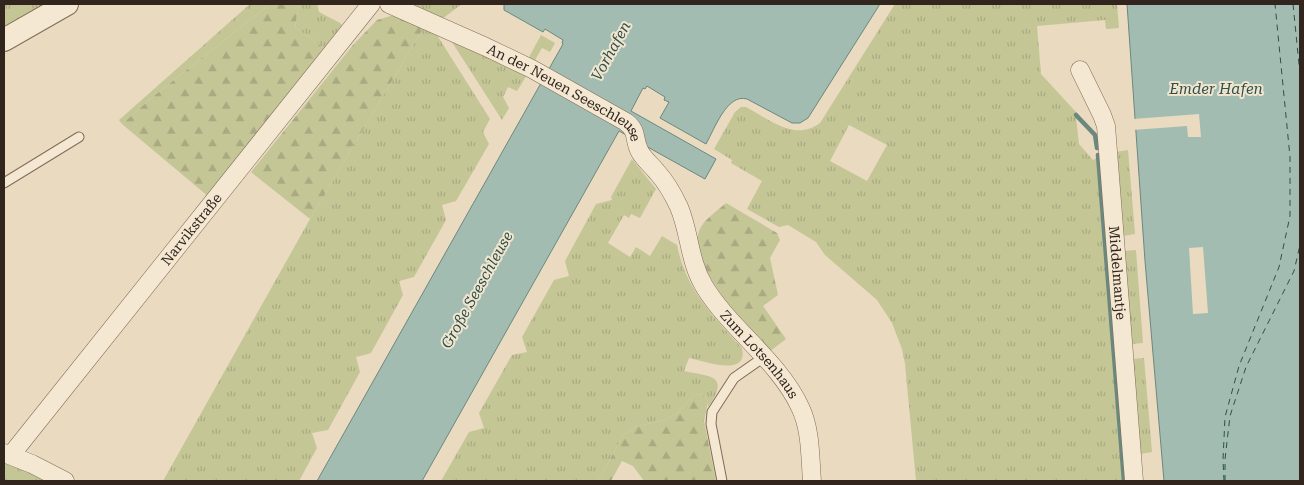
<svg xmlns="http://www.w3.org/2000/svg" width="1304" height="485" viewBox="0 0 1304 485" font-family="'Roboto Serif',serif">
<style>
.grass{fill:url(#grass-tufts);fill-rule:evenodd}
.forest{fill:url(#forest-firs)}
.water{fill:#a3bcb2;stroke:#6b887f}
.pier{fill:#e9dac0}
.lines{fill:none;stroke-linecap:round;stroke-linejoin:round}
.stream{stroke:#6b887f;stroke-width:4.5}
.ferry{stroke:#2d504b;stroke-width:1;stroke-dasharray:6 5;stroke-linecap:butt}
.service-casing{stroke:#816b5a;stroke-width:11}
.minor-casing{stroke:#816b5a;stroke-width:19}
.tertiary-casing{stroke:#816b5a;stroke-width:24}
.service{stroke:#f5e8d2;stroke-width:9}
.minor{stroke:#f5e8d2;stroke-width:18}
.tertiary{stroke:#f5e8d2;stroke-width:22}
.labels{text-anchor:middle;stroke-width:4;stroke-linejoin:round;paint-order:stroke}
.street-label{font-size:14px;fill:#31251d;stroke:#f1e5cf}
.water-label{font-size:15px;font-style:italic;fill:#2d504b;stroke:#f1e5cf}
</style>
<defs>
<pattern id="grass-tufts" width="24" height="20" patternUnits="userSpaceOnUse" patternTransform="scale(1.25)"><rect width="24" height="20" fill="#c4c696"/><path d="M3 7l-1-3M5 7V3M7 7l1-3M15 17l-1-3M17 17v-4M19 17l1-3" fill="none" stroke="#a9aa81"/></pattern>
<pattern id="forest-firs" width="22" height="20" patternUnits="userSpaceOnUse" patternTransform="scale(1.25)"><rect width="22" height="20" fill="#c4c696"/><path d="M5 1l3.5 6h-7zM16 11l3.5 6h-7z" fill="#a9aa81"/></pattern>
</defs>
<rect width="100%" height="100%" fill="#e9dac0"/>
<g class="grass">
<path d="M 4,4 L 50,4 L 4,31 Z"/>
<path d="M 250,4 L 270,4 L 155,95 L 122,124 L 119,120 Z"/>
<path d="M 299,4 L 317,4 L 319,12 L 340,23 L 345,28 L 327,50 L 295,27 Z"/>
<path d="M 407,4 L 462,4 L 442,19 Z"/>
<path d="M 895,4 L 1117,4 L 1119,28 L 1106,29 L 1105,20 L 1037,26 L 1041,74 L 1098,136 L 1099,147 L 1096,148 L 1095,137 L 1076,118 L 1079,144 L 1093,160 L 1100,156 L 1126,481 L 916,481 L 905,364 L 902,349 L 892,323 L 877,300 L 825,255 L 816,242 L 788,225 L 779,227 L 747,209 L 762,181 L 731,163 L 732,160 L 714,149 L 735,112 L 741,107 L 746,107 C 769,119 795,142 820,123 ZM 849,125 L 887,145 L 867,181 L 830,161 Z"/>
<path d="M 424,27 L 435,32 L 490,119 L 483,132 L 489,144 L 456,201 L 442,205 L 446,220 L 414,277 L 399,281 L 403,295 L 371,353 L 356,357 L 360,372 L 328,430 L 312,433 L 317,448 L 299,481 L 163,481 L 310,219 Z"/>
<path d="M 541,35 L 555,43 L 550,52 L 542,48 L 534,62 L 528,59 Z"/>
<path d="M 450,39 L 527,75 L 517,91 L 508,87 L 503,97 L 509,108 L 502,120 Z"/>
<path d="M 1128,150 L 1135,234 L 1123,236 L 1116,152 Z"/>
<path d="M 632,159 L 656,189 L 640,218 L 631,214 L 629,218 L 624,215 L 608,243 L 630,257 L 636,247 L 650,256 L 662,236 L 677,245 C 686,290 712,315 742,348 C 749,378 703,361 689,358 L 684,371 C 712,377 730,375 708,407 L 708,402 L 704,395 L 695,394 L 677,413 L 665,420 L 638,426 L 624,434 L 598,481 L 441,481 L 469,432 L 484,428 L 479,413 L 512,355 L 527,352 L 522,337 L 554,280 L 569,276 L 565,261 L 596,204 L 612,200 L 611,197 Z"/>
<path d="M 1136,250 L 1143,343 L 1131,344 L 1124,251 Z"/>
<path d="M 1144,358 L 1152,452 L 1140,454 L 1132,359 Z"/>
<path d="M 4,442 L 30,472 L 47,481 L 4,481 Z"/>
</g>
<g class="forest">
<path d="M 270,4 L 299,4 L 295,27 L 327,50 L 209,197 L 122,124 L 155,95 Z"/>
<path d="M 394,15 L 424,27 L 310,219 L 251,172 L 353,45 L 377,20 Z"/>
<path d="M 726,203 L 777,233 L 780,240 L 770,258 L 778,295 L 763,306 L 786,339 L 769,352 C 748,326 688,267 699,231 C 703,220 717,211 726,203 Z"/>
<path d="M 695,394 L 704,395 L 708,402 L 704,421 L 716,481 L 644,481 L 633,466 L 622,461 L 611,481 L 598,481 L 624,434 L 638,426 L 665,420 L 677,413 Z"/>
</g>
<g class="water">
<path d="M 504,4 L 880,4 L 808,118 L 800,123 L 792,123 L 747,99 C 727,93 714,130 706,144 L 660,118 L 669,102 L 664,100 L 665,97 L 647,86 L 645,89 L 643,88 L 631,111 L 716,159 L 705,179 L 619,131 L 422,481 L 317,481 L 563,44 L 562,43 L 563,40 L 545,29 L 543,32 L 504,10 Z"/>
<path d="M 1127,4 L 1300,4 L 1300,481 L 1164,481 L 1145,261 Z"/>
</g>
<g class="pier">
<path d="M 1199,114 L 1201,137 L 1188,137 L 1187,126 L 1133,130 L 1133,119 Z"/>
<path d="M 1203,247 L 1208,313 L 1193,314 L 1189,248 Z"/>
</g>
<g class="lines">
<g class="stream">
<path d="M 1076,115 L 1095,135 L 1097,148"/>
<path d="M 1098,155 L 1124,481"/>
</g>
<g class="ferry">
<path d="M 1293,4 L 1300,74"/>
<path d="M 1224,481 L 1223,460 L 1225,417 L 1239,366 L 1279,267 L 1290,216 L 1290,157 L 1275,4"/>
<path d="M 1225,481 L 1225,459 L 1230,416 L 1246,367 L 1294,271 L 1300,245"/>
</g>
<g class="service-casing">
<g id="service">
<path d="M 4,183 L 79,137"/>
<path d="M 722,481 L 711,424 L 712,412 L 734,378 L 764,357"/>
</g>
</g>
<g class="minor-casing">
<g id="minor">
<path id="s1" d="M 389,4 L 486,47 L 532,69 L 626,122 C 639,132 633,140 640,152 C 644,159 651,165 657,172 C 666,182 673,194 679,207 C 690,233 689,261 704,286 C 729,328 779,361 800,407 C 811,429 810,457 812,481"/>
<path id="s2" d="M 1080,70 L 1102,115 L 1106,126 L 1134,481"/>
<path d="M 4,453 L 32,464 L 65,481"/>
<path id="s3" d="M 11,455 L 371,4"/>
</g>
</g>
<g class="tertiary-casing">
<path id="tertiary" d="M 4,40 L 67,4"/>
</g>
<use href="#service" class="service"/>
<use href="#minor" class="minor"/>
<use href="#tertiary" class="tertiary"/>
</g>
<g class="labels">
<g class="street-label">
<text dy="5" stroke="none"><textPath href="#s1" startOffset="198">An der Neuen Seeschleuse</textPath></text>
<text dy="5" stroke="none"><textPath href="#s3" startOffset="289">Narvikstraße</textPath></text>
<text dy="5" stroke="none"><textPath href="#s2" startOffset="209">Middelmantje</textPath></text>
<text dy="5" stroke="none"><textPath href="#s1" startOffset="538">Zum Lotsenhaus</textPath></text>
</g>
<g class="water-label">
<text transform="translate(611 51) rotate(-61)" y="5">Vorhafen</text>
<text x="1216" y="94">Emder Hafen</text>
<text transform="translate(477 290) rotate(-61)" y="5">Große Seeschleuse</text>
</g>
</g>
<rect width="1304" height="485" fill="none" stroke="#31251d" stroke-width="10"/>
</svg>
